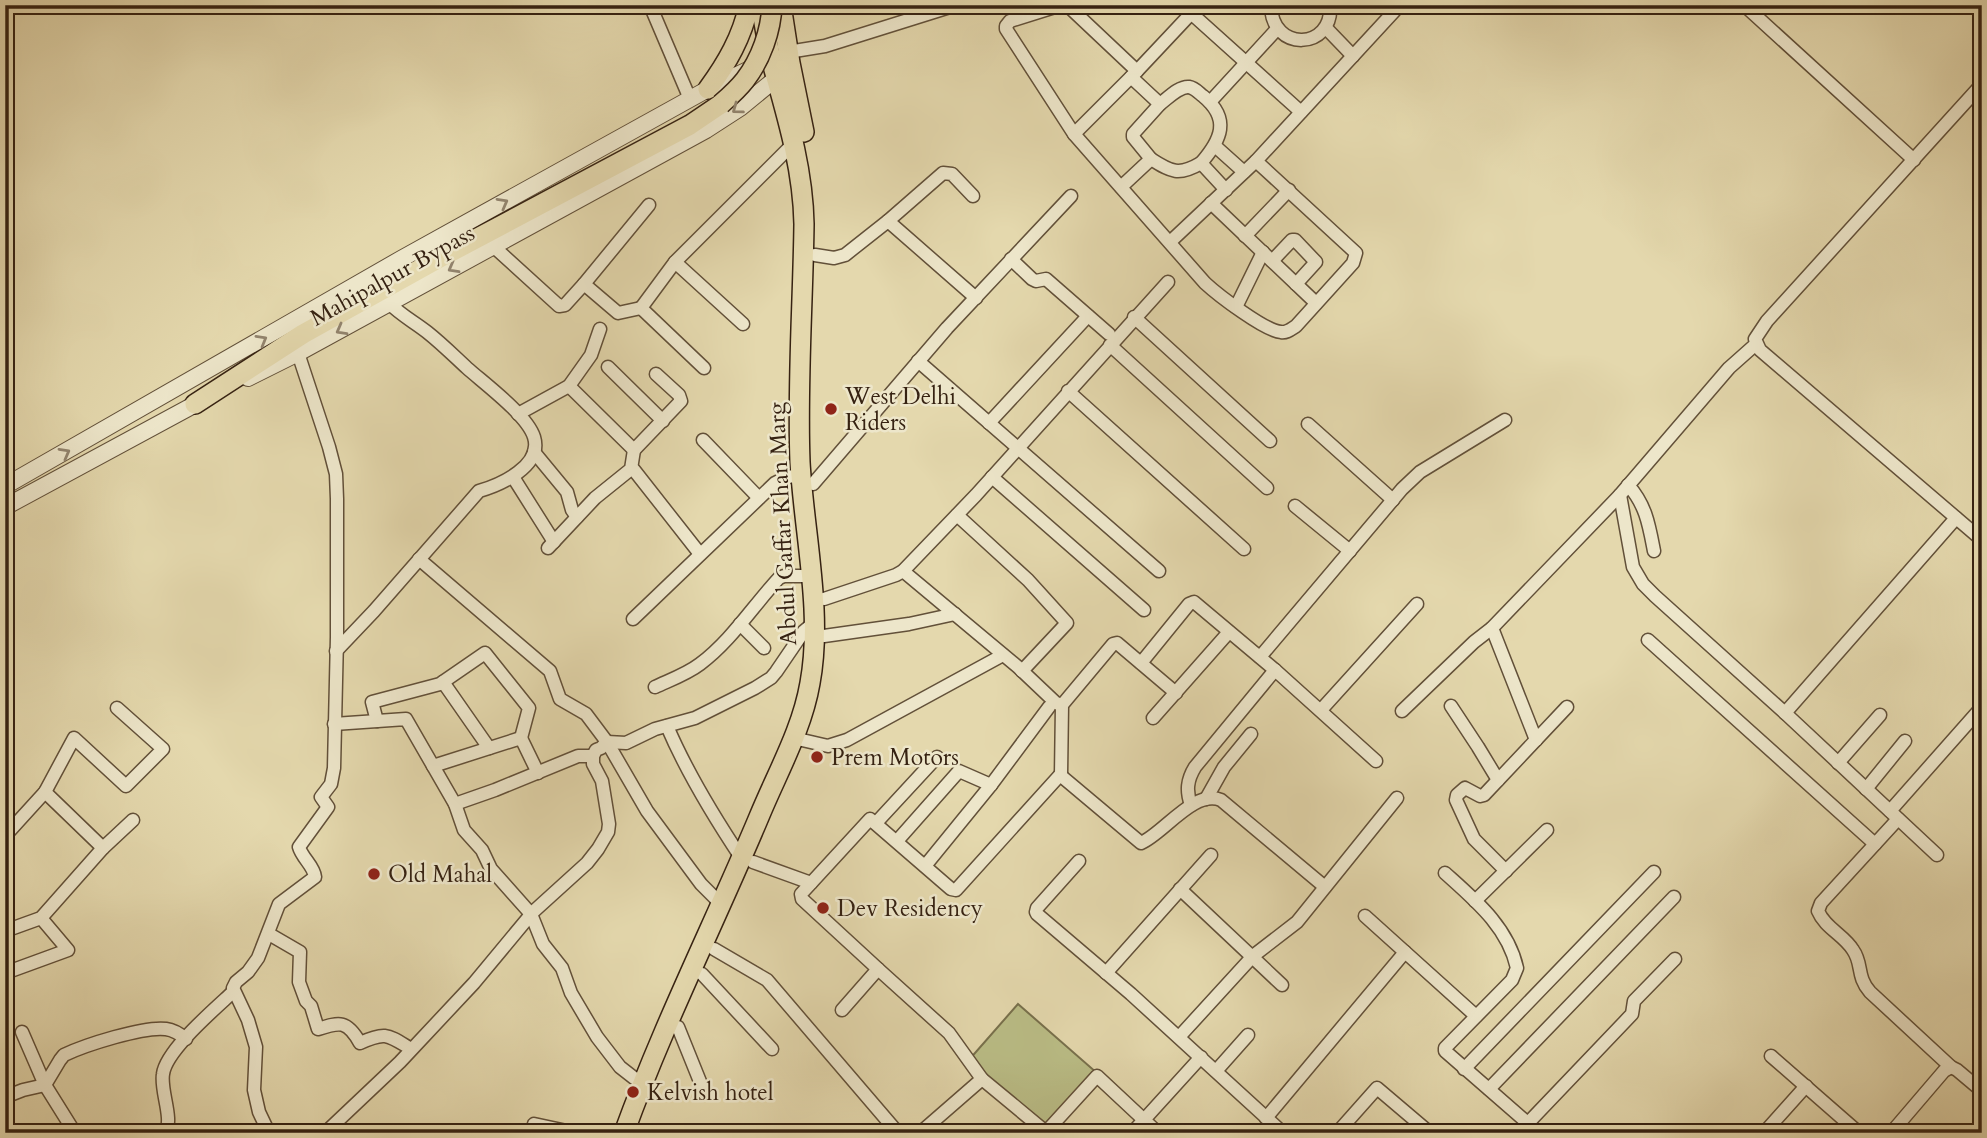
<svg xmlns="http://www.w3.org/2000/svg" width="1987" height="1138" viewBox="0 0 1987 1138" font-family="Cardo,serif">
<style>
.green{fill:#babd86;stroke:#78704c;stroke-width:2}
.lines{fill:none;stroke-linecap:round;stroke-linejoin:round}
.minor-casing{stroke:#625039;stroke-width:15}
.tertiary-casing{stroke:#625039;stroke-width:18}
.primary-casing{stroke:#362212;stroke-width:22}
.minor{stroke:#ede6ca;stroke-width:12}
.tertiary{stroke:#ede6ca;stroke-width:16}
.primary{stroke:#e4d8ad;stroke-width:19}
.primary-bridge-casing{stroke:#362212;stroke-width:22;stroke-linecap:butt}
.primary-bridge{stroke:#e4d8ad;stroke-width:19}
.oneway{stroke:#92846e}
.poi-dot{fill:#8f2418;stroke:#ede6ca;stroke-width:2.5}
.labels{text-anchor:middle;stroke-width:5;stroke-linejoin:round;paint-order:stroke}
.street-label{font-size:23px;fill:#362212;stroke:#ede6ca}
.poi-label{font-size:23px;fill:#362212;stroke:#ede6ca;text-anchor:start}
</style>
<rect width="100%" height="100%" fill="#e4d8ad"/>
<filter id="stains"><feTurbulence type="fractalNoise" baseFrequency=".00286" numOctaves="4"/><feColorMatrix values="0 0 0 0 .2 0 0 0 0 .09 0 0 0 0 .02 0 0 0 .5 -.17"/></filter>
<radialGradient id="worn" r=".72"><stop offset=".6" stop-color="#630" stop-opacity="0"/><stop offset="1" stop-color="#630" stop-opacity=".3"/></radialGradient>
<path class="green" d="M 1018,1004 L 1097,1073 L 1046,1132 L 968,1061 Z"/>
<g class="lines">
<g class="minor-casing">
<g id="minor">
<path d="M 650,5 L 690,99"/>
<path d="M 1061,5 L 1010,21 L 1006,26 L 1006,29 L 1074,134 L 1205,283 C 1218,295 1265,331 1281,332 C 1287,333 1291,329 1296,326 L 1353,263 L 1356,253 L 1256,161 L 1400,5"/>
<path d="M 1067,5 L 1137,71"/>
<path d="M 1182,5 L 1301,112"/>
<path d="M 1271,5 C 1271,53 1334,50 1330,5"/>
<path d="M 1744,5 L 1914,160"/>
<path d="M 1326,28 L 1353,56"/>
<path d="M 788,52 L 825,46 L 956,5"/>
<path d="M 1131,77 L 1160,104 L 1133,134 L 1133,137 L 1151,159"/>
<path d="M 1982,84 L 1767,321 L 1755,339 L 1760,350 L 1982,540"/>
<path d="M 1210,102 L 1277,29"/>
<path d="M 1160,104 C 1168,98 1179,86 1189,87 C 1195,88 1199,93 1203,96 C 1231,119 1221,140 1201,163 L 1226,190"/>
<path d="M 1074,134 L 1137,71 L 1199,5"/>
<path d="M 1215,146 L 1244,172"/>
<path d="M 1121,187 L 1151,159 C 1171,172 1179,176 1201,163"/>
<path d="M 1211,203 L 1316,303"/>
<path d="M 888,221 L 943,173 L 952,174 L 973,196"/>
<path d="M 1245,236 L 1289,190"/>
<path d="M 1170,242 L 1256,161"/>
<path d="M 493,246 L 559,306 L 565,305 L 584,284 L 618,313 L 641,308"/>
<path d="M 815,255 L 834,258 L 845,255 L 888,221 L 976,298"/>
<path d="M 1011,259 L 1032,279 L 1036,281 L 1046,279 L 1109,334"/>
<path d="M 1272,261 L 1292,240 L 1295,240 L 1316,262 L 1296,284"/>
<path d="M 675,262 L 743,324"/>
<path d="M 584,284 L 649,205"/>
<path d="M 1236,307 L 1263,252"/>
<path d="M 1134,317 L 1270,441"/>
<path d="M 1756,344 L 1729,368 L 1620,495 L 1633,567 L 1643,584 L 1655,596 L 1785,713 L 1937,855"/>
<path d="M 1110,345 L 1267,488"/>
<path d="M 918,361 L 1159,571"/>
<path d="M 608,367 L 663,421"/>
<path d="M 704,368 L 641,308 L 675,262 L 794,143"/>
<path d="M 569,386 L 634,450 L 681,401 L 679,395 L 656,374"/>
<path d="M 1068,391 L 1244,549"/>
<path d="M 518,414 L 569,386 L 591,355 L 600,329"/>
<path d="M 989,423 L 1088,316"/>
<path d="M 1308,424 L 1393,500"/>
<path d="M 703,440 L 759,498"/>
<path d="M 534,452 L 567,492 L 572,510 L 577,517"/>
<path d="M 631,469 L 634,470 L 700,554"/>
<path d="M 513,477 L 554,542"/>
<path d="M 992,477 L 1144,610"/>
<path d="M 813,484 L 947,328 L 1071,196"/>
<path d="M 1628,485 C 1646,505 1649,525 1654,551"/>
<path d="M 1295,506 L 1350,551"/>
<path d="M 957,515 L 1028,580 L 1067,623 L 1022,671"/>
<path d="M 548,548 L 595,498 L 631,469 L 634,450"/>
<path d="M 419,559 L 550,671 L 560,699 L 586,714 L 607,742 L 647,811 L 701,884 L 722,905"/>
<path d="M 903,571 L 1018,667 L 1056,703 L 1062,705"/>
<path d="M 824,599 L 896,575 L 903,571 L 976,495 L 1168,282"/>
<path d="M 633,619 L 775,483 L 785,478 L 801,474"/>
<path d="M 740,624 L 764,648"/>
<path d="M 1492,628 L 1536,740"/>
<path d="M 824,636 L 909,624 L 955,614"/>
<path d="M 1648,640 L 1875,844"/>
<path d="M 336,651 L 374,611 L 479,491 C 500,485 543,466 534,437 C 527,415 485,384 467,368 C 454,356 441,343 427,332 C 413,321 402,316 389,303"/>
<path d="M 1260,657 L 1402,489 L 1420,472 L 1505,420"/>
<path d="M 1141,663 L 1189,604 L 1194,602 L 1275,670 L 1376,761"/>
<path d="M 443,682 L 489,748"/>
<path d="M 655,687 C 670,680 687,674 700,664 C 731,641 753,606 779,578 L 784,576 L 810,576"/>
<path d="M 1451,706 L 1478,747 L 1498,780"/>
<path d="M 1321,710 L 1417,604"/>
<path d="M 1402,711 L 1474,642 L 1492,628 L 1620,495"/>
<path d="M 1785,713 L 1956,518"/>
<path d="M 1153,718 L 1229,632"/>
<path d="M 377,721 L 372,702 L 440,684 L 485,653 L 529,708 L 521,738"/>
<path d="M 334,724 L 406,719 L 455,804 L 464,830 L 482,850 L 491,869 L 531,914 L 543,944 L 562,968 L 571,993 L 597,1037 L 620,1067 L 643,1085"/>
<path d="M 667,726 C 687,773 714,817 742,859"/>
<path d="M 802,740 L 828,746 L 847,740 L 1003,655"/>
<path d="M 1838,763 L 1880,715"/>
<path d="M 433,766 L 521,738 L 538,773"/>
<path d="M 1061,775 L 1062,705 L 1113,644 L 1117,643 L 1176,693"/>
<path d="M 1866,789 L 1905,741"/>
<path d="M 45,792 L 103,848"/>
<path d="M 1206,799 L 1224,767 L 1251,734"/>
<path d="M 455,804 L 495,790 L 578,756 L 593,756"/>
<path d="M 1191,805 C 1186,791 1187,780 1195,767 L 1275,670"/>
<path d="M 1890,811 L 1982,707"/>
<path d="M 1898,819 L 1821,903 L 1818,911 C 1825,928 1844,935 1853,950 C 1863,964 1856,976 1870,992 L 1951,1067 L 1957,1070 L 1982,1091"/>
<path d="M 876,823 L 937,757"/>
<path d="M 5,836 L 45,792 L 74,738 L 126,786 L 163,749 L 117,708"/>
<path d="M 897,841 L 959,771 L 991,785"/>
<path d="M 1079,861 L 1037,908 L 1036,912 L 1037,914 L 1131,994 L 1283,1133"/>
<path d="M 753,862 L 811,883"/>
<path d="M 925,866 L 991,785 L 1049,707"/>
<path d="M 1506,871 L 1474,839 L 1456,800 L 1457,795 L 1465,788 L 1480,796 L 1484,795 L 1567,707"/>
<path d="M 1445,873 C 1475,900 1508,927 1517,968 L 1512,980 L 1445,1048 L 1445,1051 L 1539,1133"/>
<path d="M 1180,889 L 1282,985"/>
<path d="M 1475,901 L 1547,830"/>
<path d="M 1365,916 L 1476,1016"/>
<path d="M 5,931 L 41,918 L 103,848 L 133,820"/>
<path d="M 269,934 L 300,952 L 299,982 L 306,1001 L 311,1006 L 318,1029 C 340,1022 347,1020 360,1043 C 386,1031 388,1035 411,1049"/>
<path d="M 714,949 L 767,980 L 898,1133"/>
<path d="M 878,969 L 949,1033 L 982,1079"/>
<path d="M 5,973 L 68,950 L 41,918"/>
<path d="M 1106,973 L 1211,855"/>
<path d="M 702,974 L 772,1049"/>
<path d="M 842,1010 L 878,969 L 802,899 L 801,894 L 870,819 L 951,889 L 956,890 L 1060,775 L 1141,843 C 1164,833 1194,789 1221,800 L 1325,887"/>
<path d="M 678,1027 L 703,1089"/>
<path d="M 22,1032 L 45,1085 L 75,1133"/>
<path d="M 1179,1037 L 1253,956 L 1297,922 L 1397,798"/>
<path d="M 1771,1056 L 1859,1133"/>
<path d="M 1464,1069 L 1654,872"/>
<path d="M 1216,1071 L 1248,1035"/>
<path d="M 1489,1089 L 1674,897"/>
<path d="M 5,1097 L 23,1090 L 45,1085 L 60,1060 L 64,1055 C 85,1045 144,1026 166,1029 C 174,1030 180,1034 186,1039"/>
<path d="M 1266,1118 L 1405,952"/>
<path d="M 5,1123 L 8,1133"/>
<path d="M 1528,1123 L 1632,1014 L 1634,1001 L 1675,959"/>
<path d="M 534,1124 L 576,1133"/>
<path d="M 165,1133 C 174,1119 160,1091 163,1074 C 166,1050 216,1008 234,991"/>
<path d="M 269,1133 L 259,1112 L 254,1090 L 256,1047 L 248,1020 L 233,988 L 236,982 L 248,972 L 258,958 L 279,904 L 315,877 C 314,866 302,858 299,847 L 328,807 L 321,797 L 331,784 L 334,768 L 337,637 L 337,499 L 336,474 L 329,447 L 298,353"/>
<path d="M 325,1133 L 400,1062 L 474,983 L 533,912 L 587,863 L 598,849 L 608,832 L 609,824 L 602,781 L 593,764 L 593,756 L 596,750 L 601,748 L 607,742 L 626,743 L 655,729 L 695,718 L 755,688 L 771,678 L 776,672 L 804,631 L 810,626 L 815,626"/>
<path d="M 920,1133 L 982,1079 L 1046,1132 L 1097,1076 L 1158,1133"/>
<path d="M 1132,1133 L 1201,1057"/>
<path d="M 1337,1133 L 1377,1088 L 1430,1133"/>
<path d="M 1764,1133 L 1806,1086"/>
<path d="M 1891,1133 L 1944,1071 L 1951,1067"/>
</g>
</g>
<g class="tertiary-casing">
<g id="tertiary">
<path d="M 248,378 L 298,353 L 706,130 L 740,108 L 784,72"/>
<path d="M 5,486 L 401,259 L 708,89 L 754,67"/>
<path d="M 5,507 L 203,400"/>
</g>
</g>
<g class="primary-casing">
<g id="primary">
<path d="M 781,5 L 790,63 L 804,132"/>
<path d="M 708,89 C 727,63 742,37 749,5"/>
<path d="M 195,404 L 303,334 L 436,260 L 690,125 L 721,104"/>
<path d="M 624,1133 C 663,1025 715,922 759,817 C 777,773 802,730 810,683 C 823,613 804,533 800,462 C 797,383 803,303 804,224 C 803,167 786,113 771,59 C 767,41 764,23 761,5"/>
</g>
</g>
<use href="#minor" class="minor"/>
<use href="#tertiary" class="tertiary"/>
<use href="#primary" class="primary"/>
<g class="primary-bridge-casing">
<path id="primary-bridge" d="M 721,104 C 729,97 738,89 745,80 C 761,59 771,31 772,5"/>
</g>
<use href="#primary-bridge" class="primary-bridge"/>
</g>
<defs><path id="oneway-chevron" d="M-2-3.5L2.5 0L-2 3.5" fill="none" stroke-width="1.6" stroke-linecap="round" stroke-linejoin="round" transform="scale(1.75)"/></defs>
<g class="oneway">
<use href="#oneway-chevron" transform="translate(737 109) rotate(144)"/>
<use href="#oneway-chevron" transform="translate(503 203) rotate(-29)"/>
<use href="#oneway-chevron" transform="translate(453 268) rotate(151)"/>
<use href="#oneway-chevron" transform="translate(341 330) rotate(151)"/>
<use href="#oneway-chevron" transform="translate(262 340) rotate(-30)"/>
<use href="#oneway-chevron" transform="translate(65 453) rotate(-29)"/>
</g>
<g class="poi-dot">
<circle cx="831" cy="409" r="7"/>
<circle cx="817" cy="757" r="7"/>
<circle cx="374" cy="874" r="7"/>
<circle cx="823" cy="908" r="7"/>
<circle cx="633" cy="1092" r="7"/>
</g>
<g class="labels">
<g class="street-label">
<text transform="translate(392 275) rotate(-29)" y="8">Mahipalpur Bypass</text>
<text transform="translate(782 524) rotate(-93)" y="8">Abdul Gaffar Khan Marg</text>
</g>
<g class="poi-label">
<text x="845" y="404">West Delhi<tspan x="845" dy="26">Riders</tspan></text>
<text x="831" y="765">Prem Motors</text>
<text x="388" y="882">Old Mahal</text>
<text x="837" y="916">Dev Residency</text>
<text x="647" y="1100">Kelvish hotel</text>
</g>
</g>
<rect width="1987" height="1138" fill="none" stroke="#e4d8ad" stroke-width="28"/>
<rect x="7" y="7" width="1973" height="1124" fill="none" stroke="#362212" stroke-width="3.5"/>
<rect x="14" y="14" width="1959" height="1110" fill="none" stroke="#362212" stroke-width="2"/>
<rect width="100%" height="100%" filter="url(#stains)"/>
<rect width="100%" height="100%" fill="url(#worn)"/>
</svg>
